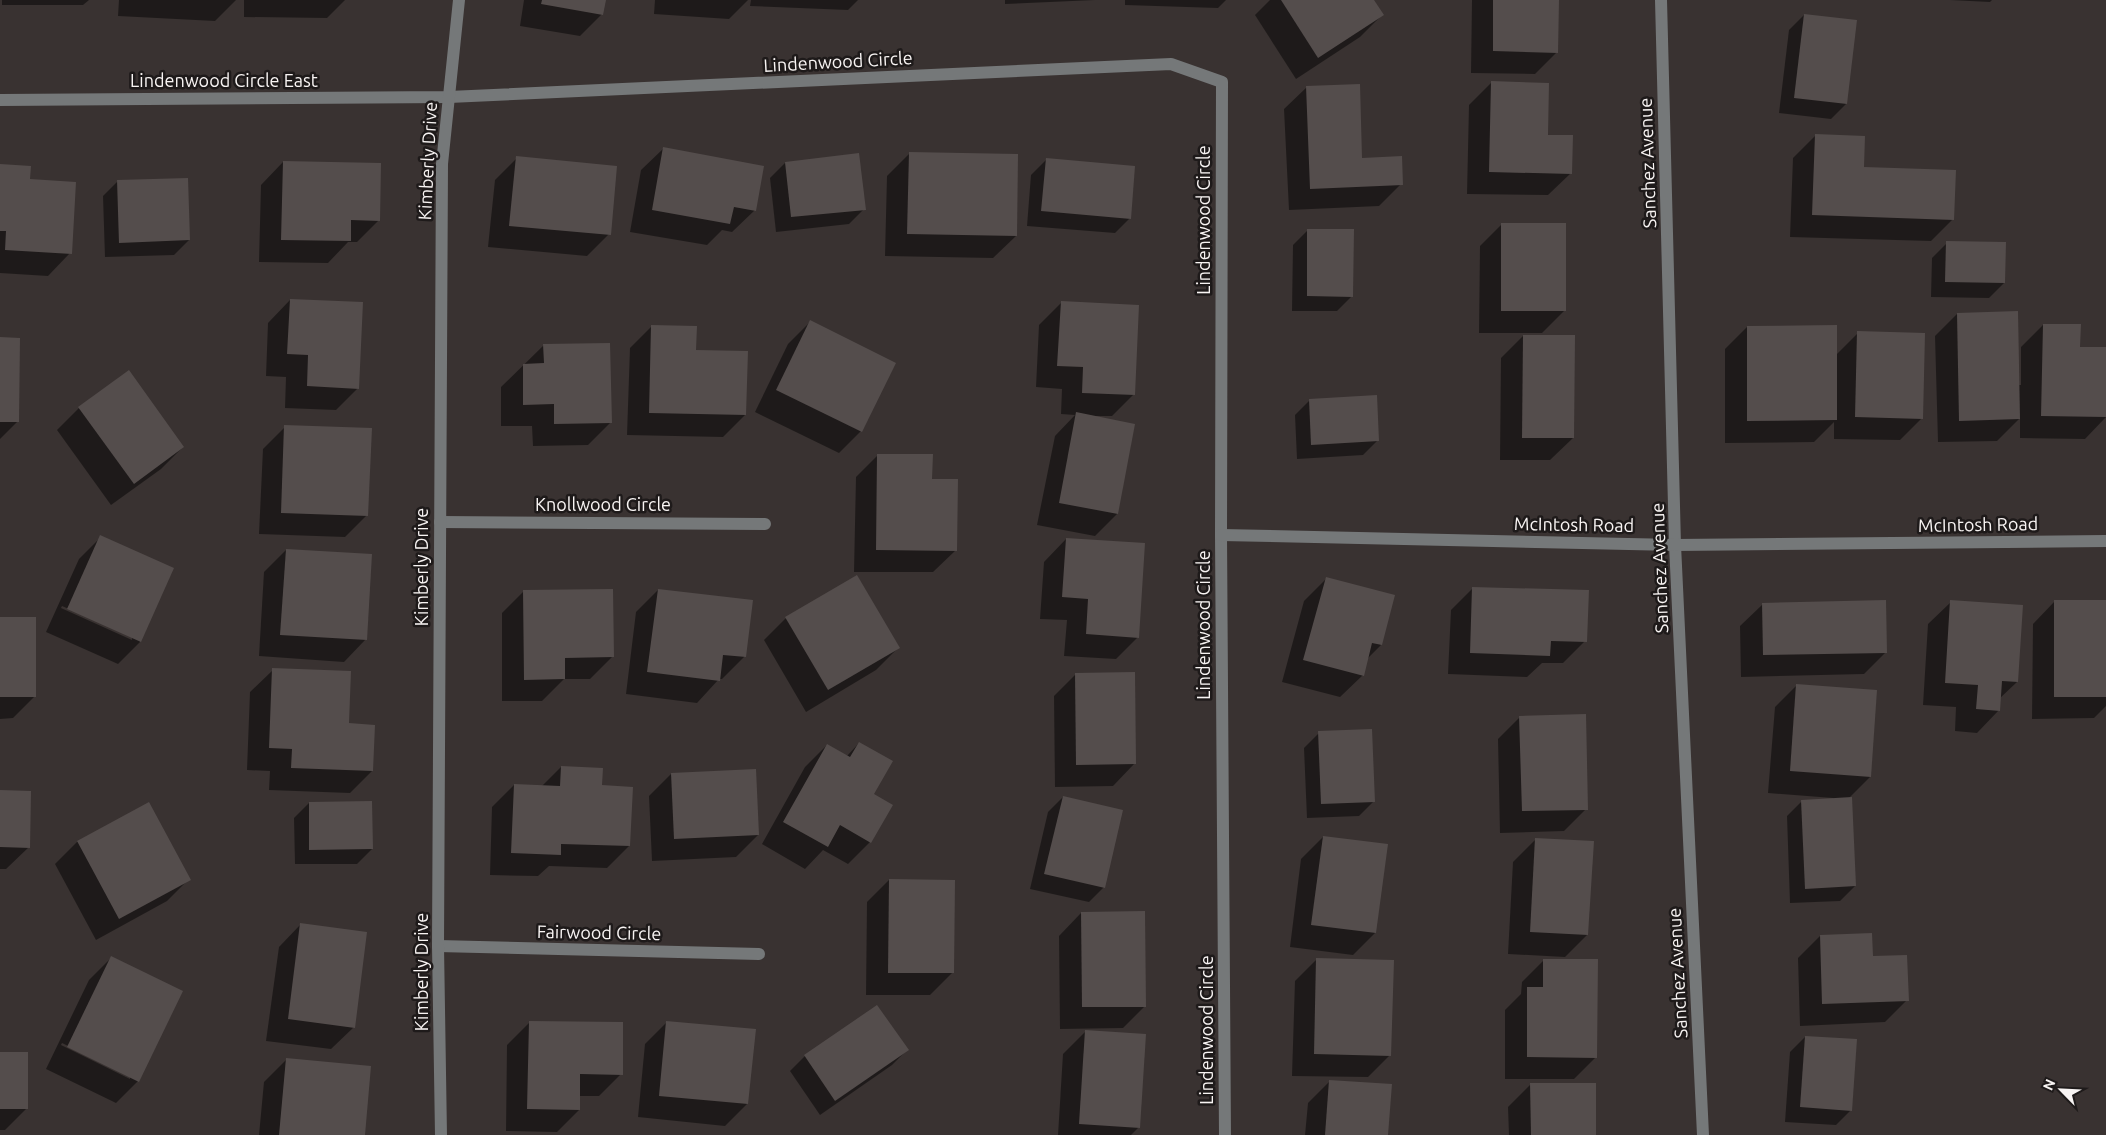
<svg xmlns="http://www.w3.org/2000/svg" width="2106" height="1135" viewBox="0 0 2106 1135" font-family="Ubuntu,sans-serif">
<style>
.shadow{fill:#0007;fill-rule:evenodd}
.building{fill:#544d4c}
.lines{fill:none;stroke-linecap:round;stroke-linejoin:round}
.minor{stroke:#757879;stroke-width:12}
.labels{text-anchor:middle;stroke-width:5;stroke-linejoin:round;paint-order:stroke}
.street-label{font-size:18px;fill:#f8f4f3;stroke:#1e1a1a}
</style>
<rect width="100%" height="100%" fill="#393231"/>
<g class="shadow">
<path d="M 2,0 L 89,0 L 83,5 L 2,5 Z"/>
<path d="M 119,0 L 236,0 L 215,21 L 118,16 Z"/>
<path d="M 244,0 L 345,0 L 327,18 L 244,17 Z"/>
<path d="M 524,0 L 605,0 L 602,14 L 580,36 L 520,26 Z"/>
<path d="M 655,0 L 748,0 L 729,19 L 654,14 Z"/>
<path d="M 751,0 L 858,0 L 848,10 L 750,6 Z"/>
<path d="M 1005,0 L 1095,0 L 1005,4 Z"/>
<path d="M 1125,0 L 1226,0 L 1218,8 L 1125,5 Z"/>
<path d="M 1270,0 L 1372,0 L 1382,15 L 1360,37 L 1296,79 L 1255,15 Z"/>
<path d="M 1472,0 L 1558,0 L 1557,52 L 1535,74 L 1471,73 Z"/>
<path d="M 1950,0 L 1992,0 L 1990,2 Z"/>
<path d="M 1804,15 L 1846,104 L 1831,119 L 1779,113 L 1789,30 Z"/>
<path d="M 1491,83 L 1546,136 L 1571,173 L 1548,195 L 1467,194 L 1469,105 Z"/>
<path d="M 1307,87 L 1361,160 L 1401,184 L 1379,206 L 1289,210 L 1284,109 Z"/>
<path d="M 1815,136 L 1862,168 L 1953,219 L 1931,241 L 1790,237 L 1793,158 Z"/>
<path d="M 664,148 L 755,210 L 732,232 L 722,230 L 707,245 L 630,232 L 641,170 Z"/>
<path d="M 909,154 L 1016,236 L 993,258 L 885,256 L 887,176 Z"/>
<path d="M 517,158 L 609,234 L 587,256 L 488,247 L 495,180 Z"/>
<path d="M 1046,160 L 1130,218 L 1115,233 L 1027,226 L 1031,175 Z"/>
<path d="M 283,162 L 379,220 L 357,242 L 348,242 L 328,263 L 259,262 L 261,185 Z"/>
<path d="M 785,163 L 864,209 L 849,224 L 776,232 L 770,178 Z"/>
<path d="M 0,166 L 70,253 L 48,276 L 0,273 Z"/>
<path d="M 118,181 L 189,240 L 174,255 L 105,257 L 103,196 Z"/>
<path d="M 1502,224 L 1564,311 L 1542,333 L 1479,333 L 1480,246 Z"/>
<path d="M 1308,230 L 1352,296 L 1337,311 L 1292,311 L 1293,245 Z"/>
<path d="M 1947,243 L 2004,283 L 1989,298 L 1931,297 L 1932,258 Z"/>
<path d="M 290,300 L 358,388 L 336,410 L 285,408 L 286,377 L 266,376 L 268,323 Z"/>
<path d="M 1061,303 L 1134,394 L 1112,416 L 1096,416 L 1117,514 L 1095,536 L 1037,525 L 1055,436 L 1075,415 L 1061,414 L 1062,389 L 1036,387 L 1039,325 Z"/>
<path d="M 1957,314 L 2018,385 L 2021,385 L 2021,347 L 2043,325 L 2079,348 L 2106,348 L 2106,417 L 2085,439 L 2020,438 L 2020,418 L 1997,441 L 1938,442 L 1935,336 Z"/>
<path d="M 810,322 L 861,431 L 839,453 L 755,412 L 788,344 Z"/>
<path d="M 652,326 L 695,351 L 745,415 L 723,437 L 627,435 L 630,348 Z"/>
<path d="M 1747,327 L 1836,355 L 1858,333 L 1922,418 L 1900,440 L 1834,439 L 1834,422 L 1814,442 L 1725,443 L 1725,349 Z"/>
<path d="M 1523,336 L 1573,438 L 1550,460 L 1500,460 L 1501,358 Z"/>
<path d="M 0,339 L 17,422 L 0,439 Z"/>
<path d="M 544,345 L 610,423 L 588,445 L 533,446 L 532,426 L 501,426 L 501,387 Z"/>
<path d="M 128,372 L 183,447 L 161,469 L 111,505 L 57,430 L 79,408 Z"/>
<path d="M 1310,400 L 1378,440 L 1363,455 L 1297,459 L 1295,415 Z"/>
<path d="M 285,427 L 367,515 L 345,537 L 259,534 L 263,449 Z"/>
<path d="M 878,455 L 931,480 L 956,550 L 933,572 L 854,572 L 856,477 Z"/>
<path d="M 101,537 L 140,642 L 118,664 L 46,632 L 79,559 ZM 62,606 L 132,637 L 132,640 L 61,608 Z"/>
<path d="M 1066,539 L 1138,637 L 1116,659 L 1064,656 L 1067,620 L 1040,619 L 1044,562 Z"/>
<path d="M 286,550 L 366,639 L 344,662 L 259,656 L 264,572 Z"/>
<path d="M 1326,579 L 1381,645 L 1367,659 L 1363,675 L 1340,697 L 1282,682 L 1304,601 Z"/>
<path d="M 1473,588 L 1585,641 L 1563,663 L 1542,663 L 1527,677 L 1448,674 L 1451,610 Z"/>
<path d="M 658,590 L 751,601 L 744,657 L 722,679 L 719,679 L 697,703 L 626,694 L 636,612 Z"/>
<path d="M 524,591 L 612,657 L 590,679 L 564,679 L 542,701 L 502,701 L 502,613 Z"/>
<path d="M 2055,601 L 2106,601 L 2106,706 L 2094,718 L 2032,719 L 2033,624 Z"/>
<path d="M 1951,602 L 2017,682 L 1999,699 L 1999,710 L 1977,733 L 1955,731 L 1956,707 L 1923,705 L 1928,624 Z"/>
<path d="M 1763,604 L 1886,652 L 1864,674 L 1741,677 L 1740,626 Z"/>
<path d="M 786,618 L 898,648 L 876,670 L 806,712 L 764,640 Z"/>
<path d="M 0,619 L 35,696 L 13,718 L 0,719 Z"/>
<path d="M 273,670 L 348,725 L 372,771 L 350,793 L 269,790 L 270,771 L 247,770 L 250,692 Z"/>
<path d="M 1076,674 L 1135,763 L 1113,786 L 1055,787 L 1054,696 Z"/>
<path d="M 1797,685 L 1870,777 L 1848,799 L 1855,886 L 1840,901 L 1790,903 L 1787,816 L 1802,801 L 1833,799 L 1833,798 L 1768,793 L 1775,707 Z"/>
<path d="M 1520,717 L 1586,809 L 1564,831 L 1500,833 L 1498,739 Z"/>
<path d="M 1319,733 L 1374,801 L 1359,816 L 1307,818 L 1304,748 Z"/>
<path d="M 859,743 L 872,795 L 870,842 L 848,864 L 823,850 L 805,869 L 762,844 L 805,767 L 827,745 L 847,756 Z"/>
<path d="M 561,767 L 601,787 L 629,846 L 607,868 L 549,866 L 538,876 L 490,875 L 492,807 L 514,785 L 542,786 Z"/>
<path d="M 0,770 L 0,791 L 29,847 L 6,869 L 0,869 Z"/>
<path d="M 671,774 L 758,835 L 736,857 L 652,861 L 649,796 Z"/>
<path d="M 1063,797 L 1104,887 L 1089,902 L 1030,889 L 1048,812 Z"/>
<path d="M 309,803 L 372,849 L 357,864 L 295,864 L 294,818 Z"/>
<path d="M 148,804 L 189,879 L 167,901 L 96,940 L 55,864 L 77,842 Z"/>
<path d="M 1323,837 L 1375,933 L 1353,955 L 1290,947 L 1301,859 Z"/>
<path d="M 1536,839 L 1587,935 L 1565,957 L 1508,954 L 1513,862 Z"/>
<path d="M 889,880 L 952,973 L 930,995 L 866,995 L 867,902 Z"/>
<path d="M 1081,913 L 1145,1006 L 1123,1028 L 1060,1029 L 1059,936 Z"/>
<path d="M 301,924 L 354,1027 L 331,1049 L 266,1041 L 279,947 Z"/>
<path d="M 1820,936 L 1872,958 L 1907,1000 L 1885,1022 L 1800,1026 L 1798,958 Z"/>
<path d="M 111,958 L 138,1081 L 116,1103 L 46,1069 L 89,980 ZM 62,1043 L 130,1076 L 130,1079 L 61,1045 Z"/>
<path d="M 1317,959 L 1390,1055 L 1368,1077 L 1292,1076 L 1295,981 Z"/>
<path d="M 1544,960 L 1596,1057 L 1574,1079 L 1505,1079 L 1505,1010 L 1521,994 L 1522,982 Z"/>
<path d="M 667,1022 L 747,1104 L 725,1126 L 638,1117 L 645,1044 Z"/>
<path d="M 529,1023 L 621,1074 L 599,1096 L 579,1096 L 579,1110 L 557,1132 L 506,1131 L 507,1045 Z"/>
<path d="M 1085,1032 L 1139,1127 L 1131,1135 L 1058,1135 L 1063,1054 Z"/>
<path d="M 1805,1037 L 1851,1110 L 1836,1125 L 1785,1122 L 1790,1052 Z"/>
<path d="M 907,1050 L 892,1065 L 820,1115 L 790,1071 L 805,1056 Z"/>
<path d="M 0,1053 L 27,1108 L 5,1130 L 0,1130 Z"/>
<path d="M 287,1059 L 364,1135 L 259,1135 L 264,1082 Z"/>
<path d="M 1330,1081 L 1387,1135 L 1305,1135 L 1308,1103 Z"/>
<path d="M 1530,1085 L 1595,1135 L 1509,1135 L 1508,1107 Z"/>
</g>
<g class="building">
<path d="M 542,0 L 606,0 L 603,15 L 541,4 Z"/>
<path d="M 1281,0 L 1374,0 L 1384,15 L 1318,58 Z"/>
<path d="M 1493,0 L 1559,0 L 1558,53 L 1493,51 Z"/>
<path d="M 1804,14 L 1857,20 L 1847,104 L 1794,98 Z"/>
<path d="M 1491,81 L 1549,83 L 1548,135 L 1573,135 L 1572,174 L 1489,172 Z"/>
<path d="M 1360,84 L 1362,158 L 1402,156 L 1403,185 L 1310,189 L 1306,86 Z"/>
<path d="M 1815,134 L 1865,136 L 1864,167 L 1956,170 L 1954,220 L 1812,215 Z"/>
<path d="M 663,147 L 764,166 L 756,211 L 734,207 L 730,224 L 652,210 Z"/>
<path d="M 909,152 L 1018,154 L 1017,236 L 907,234 Z"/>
<path d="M 859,153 L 866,210 L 791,217 L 785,162 Z"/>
<path d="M 516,156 L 617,166 L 611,235 L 509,226 Z"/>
<path d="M 1046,158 L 1135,166 L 1131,219 L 1041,211 Z"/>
<path d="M 283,161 L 381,163 L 380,221 L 351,220 L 351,241 L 281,240 Z"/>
<path d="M 0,164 L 31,166 L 30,179 L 76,182 L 72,254 L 5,250 L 6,231 L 0,231 Z"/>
<path d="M 188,178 L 190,240 L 119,243 L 117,180 Z"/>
<rect x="1501" y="223" width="65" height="88"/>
<path d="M 1307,229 L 1354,229 L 1353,297 L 1307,296 Z"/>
<path d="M 1946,241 L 2006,242 L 2005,283 L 1945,282 Z"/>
<path d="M 290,299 L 363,302 L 359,389 L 307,386 L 308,355 L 287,354 Z"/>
<path d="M 1061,301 L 1139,305 L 1135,395 L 1082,393 L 1083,367 L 1057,366 Z"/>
<path d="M 2018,311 L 2020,419 L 1959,421 L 1957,313 Z"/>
<path d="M 810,320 L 896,363 L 862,432 L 776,390 Z"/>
<path d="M 2043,324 L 2081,324 L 2080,347 L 2106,347 L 2106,417 L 2041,416 Z"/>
<path d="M 651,325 L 697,326 L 696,350 L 748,351 L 746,415 L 649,413 Z"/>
<path d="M 1837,325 L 1837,420 L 1747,421 L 1747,326 Z"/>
<path d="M 1857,331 L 1925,333 L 1923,419 L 1855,417 Z"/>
<path d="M 1523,335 L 1575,335 L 1574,438 L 1522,438 Z"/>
<path d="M 0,337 L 20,338 L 19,422 L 0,422 Z"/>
<path d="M 610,343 L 612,423 L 554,424 L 554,404 L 523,405 L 523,364 L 544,363 L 543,344 Z"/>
<path d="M 129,370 L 184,447 L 134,484 L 78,407 Z"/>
<path d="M 1377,395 L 1379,441 L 1311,445 L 1309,399 Z"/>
<path d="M 1076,412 L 1135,424 L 1118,514 L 1059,503 Z"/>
<path d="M 284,425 L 372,428 L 368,516 L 281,513 Z"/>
<path d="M 877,454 L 933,454 L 932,479 L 958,479 L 957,551 L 876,550 Z"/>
<path d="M 100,535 L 174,568 L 141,642 L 67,609 Z"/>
<path d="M 1066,538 L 1145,543 L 1139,638 L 1086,634 L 1088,599 L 1062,597 Z"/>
<path d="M 286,549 L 372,554 L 367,640 L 280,635 Z"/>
<path d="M 857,575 L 900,648 L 828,690 L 785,617 Z"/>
<path d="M 1326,577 L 1395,595 L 1382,645 L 1372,643 L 1364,676 L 1303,660 Z"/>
<path d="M 1472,587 L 1589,590 L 1587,642 L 1551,641 L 1550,656 L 1470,653 Z"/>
<path d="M 613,589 L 614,657 L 565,658 L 565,679 L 524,680 L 523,590 Z"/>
<path d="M 658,589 L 753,600 L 746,657 L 723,655 L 720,681 L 647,672 Z"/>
<path d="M 1886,600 L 1887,653 L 1763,655 L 1762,603 Z"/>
<path d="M 1950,600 L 2023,605 L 2018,682 L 2002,681 L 2000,711 L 1976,709 L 1978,685 L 1945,683 Z"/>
<rect x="2054" y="600" width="52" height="97"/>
<rect x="0" y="617" width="36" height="80"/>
<path d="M 272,668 L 351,671 L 349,723 L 375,725 L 373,771 L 291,768 L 292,749 L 269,748 Z"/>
<path d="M 1135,672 L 1136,764 L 1076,765 L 1075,673 Z"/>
<path d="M 1796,684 L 1877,690 L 1871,777 L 1790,771 Z"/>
<path d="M 1586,714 L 1588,810 L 1522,811 L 1519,716 Z"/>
<path d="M 1372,729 L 1375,802 L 1321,804 L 1318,731 Z"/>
<path d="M 859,742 L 893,761 L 874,794 L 893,805 L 871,843 L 840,825 L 828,847 L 783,822 L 827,744 L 850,757 Z"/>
<path d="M 561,766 L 603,768 L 602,785 L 633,787 L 630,846 L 561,844 L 561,855 L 511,853 L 514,784 L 560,786 Z"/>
<path d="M 756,769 L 759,835 L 674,839 L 671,773 Z"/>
<path d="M 0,790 L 31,791 L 30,848 L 0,847 Z"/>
<path d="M 1063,796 L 1123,810 L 1105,888 L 1044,874 Z"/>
<path d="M 1852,797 L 1856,886 L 1805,889 L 1801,800 Z"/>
<path d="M 372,801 L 373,849 L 309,850 L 309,802 Z"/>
<path d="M 149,802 L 191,880 L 119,919 L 77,841 Z"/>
<path d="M 1323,836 L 1388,844 L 1376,933 L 1311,925 Z"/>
<path d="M 1535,838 L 1594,841 L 1588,935 L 1530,932 Z"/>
<path d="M 889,879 L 955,880 L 954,973 L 888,973 Z"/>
<path d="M 1145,911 L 1146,1007 L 1082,1007 L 1081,912 Z"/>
<path d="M 300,923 L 367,932 L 355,1028 L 288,1019 Z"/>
<path d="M 1872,933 L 1873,956 L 1907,955 L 1909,1001 L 1822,1004 L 1820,935 Z"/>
<path d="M 111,956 L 183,991 L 139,1082 L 67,1047 Z"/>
<path d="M 1316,958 L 1394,960 L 1391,1056 L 1314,1054 Z"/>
<path d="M 1543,959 L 1598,959 L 1597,1058 L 1527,1057 L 1527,987 L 1543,987 Z"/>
<path d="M 877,1005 L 909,1050 L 835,1101 L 804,1055 Z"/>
<path d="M 529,1021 L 623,1022 L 623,1075 L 580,1074 L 580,1110 L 527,1109 Z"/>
<path d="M 666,1021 L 756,1029 L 748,1104 L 659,1096 Z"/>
<path d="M 1085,1030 L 1146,1034 L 1140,1128 L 1079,1124 Z"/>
<path d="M 1805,1036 L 1857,1039 L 1852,1111 L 1800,1107 Z"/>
<rect x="0" y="1052" width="28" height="57"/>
<path d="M 286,1058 L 371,1066 L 365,1135 L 279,1135 Z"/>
<path d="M 1329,1080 L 1392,1084 L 1388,1135 L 1325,1135 Z"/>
<path d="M 1530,1083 L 1596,1083 L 1596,1135 L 1531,1135 Z"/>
</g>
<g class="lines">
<g class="minor">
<path d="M 1661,0 L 1675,545 L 1703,1135"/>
<path d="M 0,100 L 449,97 L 1171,64 L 1222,82 L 1221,535 L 1225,1135"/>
<path d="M 440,522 L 765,524"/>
<path d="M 1221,535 L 1675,545 L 2106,541"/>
<path d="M 438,946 L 759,954"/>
<path d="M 441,1135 L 438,946 L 442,164 L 459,0"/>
</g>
</g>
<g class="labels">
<g class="street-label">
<text transform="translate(838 62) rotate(-3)" y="6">Lindenwood Circle</text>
<text x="224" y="87">Lindenwood Circle East</text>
<text transform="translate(428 161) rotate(-87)" y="6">Kimberly Drive</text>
<text transform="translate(1648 163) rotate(-92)" y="6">Sanchez Avenue</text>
<text transform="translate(1204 220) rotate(-90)" y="6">Lindenwood Circle</text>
<text x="603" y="511">Knollwood Circle</text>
<text transform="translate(1574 525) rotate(1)" y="6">McIntosh Road</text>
<text transform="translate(1978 525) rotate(-1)" y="6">McIntosh Road</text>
<text transform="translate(422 567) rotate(-90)" y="6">Kimberly Drive</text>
<text transform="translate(1660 568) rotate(-92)" y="6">Sanchez Avenue</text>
<text transform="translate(1204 625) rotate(-90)" y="6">Lindenwood Circle</text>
<text transform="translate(599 933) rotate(1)" y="6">Fairwood Circle</text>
<text transform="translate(422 972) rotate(-90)" y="6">Kimberly Drive</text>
<text transform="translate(1678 973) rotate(-93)" y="6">Sanchez Avenue</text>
<text transform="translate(1207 1030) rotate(-90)" y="6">Lindenwood Circle</text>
</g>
</g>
<g transform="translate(2061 1090) rotate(294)" stroke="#1e1a1a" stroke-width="4" paint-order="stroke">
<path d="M0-4L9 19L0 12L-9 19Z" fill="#f8f4f3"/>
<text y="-8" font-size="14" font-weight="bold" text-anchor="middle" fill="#f8f4f3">N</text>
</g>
</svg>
